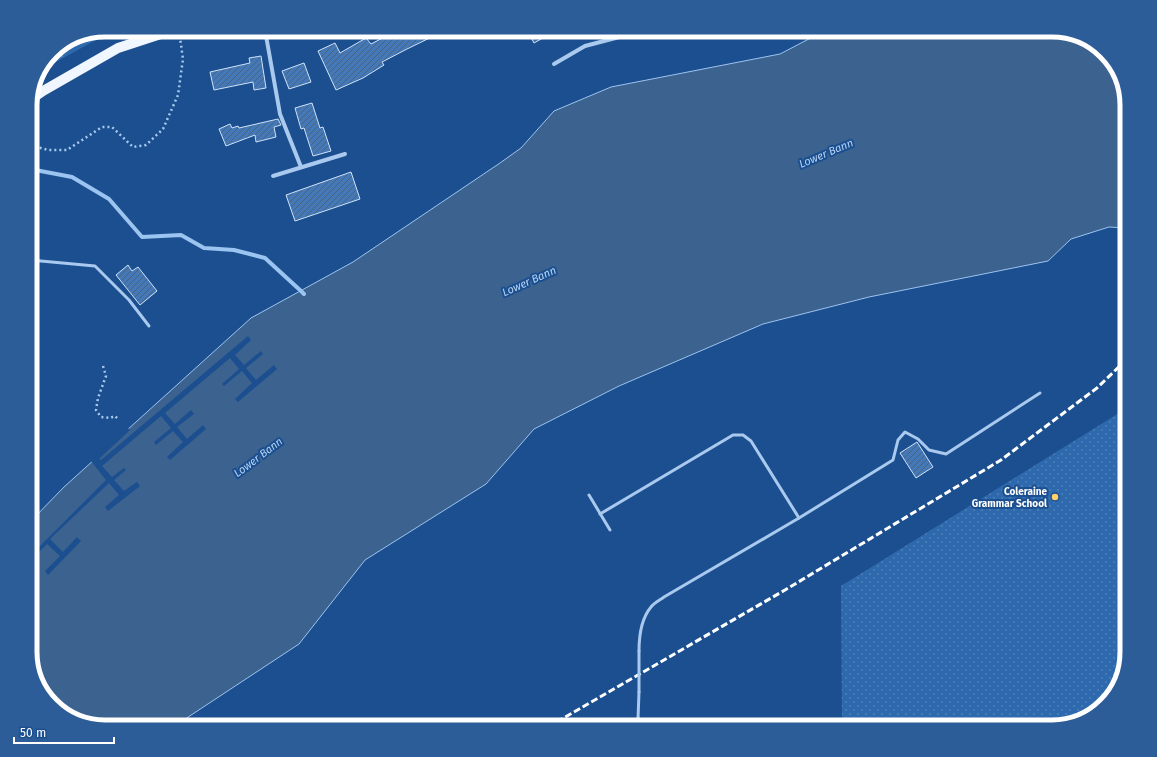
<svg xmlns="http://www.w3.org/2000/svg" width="1157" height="757" viewBox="0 0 1157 757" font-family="'Fira Sans',sans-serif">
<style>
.grass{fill:url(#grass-dots)}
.forest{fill:url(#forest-firs)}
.water{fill:#3c6290;stroke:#9cc4f0}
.pier{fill:#1b4f8f}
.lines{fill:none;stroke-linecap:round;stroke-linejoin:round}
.stream{stroke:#9cc4f0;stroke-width:4}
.building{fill:url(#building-hatch);stroke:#cfe3fa}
.path{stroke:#a9c9ee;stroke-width:2.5;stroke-dasharray:2 3;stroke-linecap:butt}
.lane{stroke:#a9c9ee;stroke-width:3}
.street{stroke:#a9c9ee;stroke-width:4}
.primary{stroke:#f0f6ff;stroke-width:10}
.rail{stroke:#fff;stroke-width:3;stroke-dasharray:7 3;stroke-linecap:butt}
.lane-bridge{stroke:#a9c9ee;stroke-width:3}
.poi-dot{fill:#ffd166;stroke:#1b4f8f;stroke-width:1.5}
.labels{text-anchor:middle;stroke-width:4;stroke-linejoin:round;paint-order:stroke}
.poi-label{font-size:10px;font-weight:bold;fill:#fff;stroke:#1b4f8f;text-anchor:end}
.water-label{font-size:11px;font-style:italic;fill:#b5d3f5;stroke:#1b4f8f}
.rim{fill:none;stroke:#fff;stroke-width:5}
</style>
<defs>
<pattern id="grass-dots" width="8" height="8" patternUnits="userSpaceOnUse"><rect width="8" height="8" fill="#2e69ad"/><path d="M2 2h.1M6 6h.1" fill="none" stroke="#4d80b9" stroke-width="1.8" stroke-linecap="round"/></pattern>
<pattern id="forest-firs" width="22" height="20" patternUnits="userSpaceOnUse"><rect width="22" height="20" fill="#2e69ad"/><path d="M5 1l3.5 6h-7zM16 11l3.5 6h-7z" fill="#4d80b9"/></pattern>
<pattern id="building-hatch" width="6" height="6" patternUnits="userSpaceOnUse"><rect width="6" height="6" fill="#4478b7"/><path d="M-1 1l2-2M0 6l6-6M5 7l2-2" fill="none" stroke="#486282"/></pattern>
</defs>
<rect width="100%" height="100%" fill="#1b4f8f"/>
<path class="grass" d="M 1127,408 L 1127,652 L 1114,693 L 1089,717 L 1052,727 L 842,727 L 841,586 Z"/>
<path class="forest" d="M 105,30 L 114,30 L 45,68 L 52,52 L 77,36 Z"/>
<path class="water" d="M 826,30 L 1052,30 L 1093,43 L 1117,68 L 1127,105 L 1127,228 L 1109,227 L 1071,239 L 1048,261 L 869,297 L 763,324 L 619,386 L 534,429 L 486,484 L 365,560 L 299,644 L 173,727 L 105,727 L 64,714 L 40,690 L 30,656 L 30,522 L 64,487 L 251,318 L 353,262 L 500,163 L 521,148 L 554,111 L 611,87 L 780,54 Z"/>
<path class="pier" d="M 248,336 L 251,340 L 235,355 L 244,365 L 261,351 L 263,354 L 246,368 L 256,380 L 274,365 L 277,369 L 238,402 L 235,399 L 252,383 L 242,371 L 224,386 L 222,384 L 239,369 L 230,358 L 165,413 L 175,424 L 191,410 L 194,414 L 177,427 L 187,439 L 203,425 L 206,429 L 170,460 L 167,457 L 183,442 L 173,431 L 156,445 L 154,442 L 171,428 L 161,416 L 102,466 L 112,477 L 124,468 L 126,470 L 114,480 L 124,491 L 137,482 L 140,486 L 108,511 L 105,507 L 119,495 L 109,483 L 50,539 L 63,552 L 77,537 L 81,541 L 48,575 L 45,571 L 60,556 L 47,544 L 30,561 L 30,556 L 106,480 L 91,461 L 127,427 L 130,430 L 99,459 L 101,460 Z"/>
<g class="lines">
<path class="stream" d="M 30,169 L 72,177 L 109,199 L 142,237 L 181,235 L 204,248 L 234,250 L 265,258 L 301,291 L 304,294"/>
</g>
<g class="building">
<path d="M 398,30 L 446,30 L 407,49 L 382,62 L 384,65 L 363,78 L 336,90 L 318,51 L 335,43 L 340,53 L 366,38 L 371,44 Z"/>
<path d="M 527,30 L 557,30 L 534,43 Z"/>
<path d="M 261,56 L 266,88 L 254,90 L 253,82 L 214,90 L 210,72 L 250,63 L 249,58 Z"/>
<path d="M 304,63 L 311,82 L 289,89 L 282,71 Z"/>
<path d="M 312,103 L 320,128 L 323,127 L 331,151 L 313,156 L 304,128 L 301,129 L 295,108 Z"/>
<path d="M 278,119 L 281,125 L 274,127 L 276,137 L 256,142 L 255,135 L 226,146 L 219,129 L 230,124 L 232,128 L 238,126 L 239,128 Z"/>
<path d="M 351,172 L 360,199 L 295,221 L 286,195 Z"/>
<path d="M 128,265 L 132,271 L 138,267 L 157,291 L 140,305 L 116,275 Z"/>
<path d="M 917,442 L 933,467 L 916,478 L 900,453 Z"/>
</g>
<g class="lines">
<g class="path">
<path d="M 30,145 L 48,150 L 67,150 L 102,127 L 112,127 L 133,147 L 146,145 L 163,129 L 178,95 L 183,59 L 180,38"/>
<path d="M 103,366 L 106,376 L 98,398 L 96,410 L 101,417 L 110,418 L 115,416 L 117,418"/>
</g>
<g class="lane">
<path d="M 30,260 L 95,266 L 129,300 L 149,326"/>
<path d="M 589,495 L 610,530"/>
<path d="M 600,514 L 733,435 L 743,435 L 751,441 L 799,518"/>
<path d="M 639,651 C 639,636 641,619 651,607 C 654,603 660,600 664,597 L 799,518 L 893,460 L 898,440 L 905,432 L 918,439 L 929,450 L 946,454 L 1040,393"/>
<path d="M 638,719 L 639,692"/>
</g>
<g class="street">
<path d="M 265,30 L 280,114 L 301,167"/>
<path d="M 554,64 L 585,46 L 646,30"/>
<path d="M 273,176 L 345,154"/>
<path d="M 638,727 L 638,719"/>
</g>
<path class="primary" d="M 30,100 L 43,91 L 118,48 L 173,30"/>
<path class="rail" d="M 548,727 L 785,590 L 1001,460 L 1097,388 L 1127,359"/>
<path class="lane-bridge" d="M 639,692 L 639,651"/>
</g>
<circle class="poi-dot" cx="1055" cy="497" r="4"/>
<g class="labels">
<g class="poi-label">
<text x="1047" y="495">Coleraine<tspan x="1047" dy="12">Grammar School</tspan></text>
</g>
<g class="water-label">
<text transform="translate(826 153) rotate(-23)" y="4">Lower Bann</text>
<text transform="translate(529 281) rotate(-24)" y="4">Lower Bann</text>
<text transform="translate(258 457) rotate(-37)" y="4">Lower Bann</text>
</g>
</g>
<path d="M0 0H1157V757H0ZM105 37H1052A68 68 0 0 1 1120 105V652A68 68 0 0 1 1052 720H105A68 68 0 0 1 37 652V105A68 68 0 0 1 105 37Z" fill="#2d5d98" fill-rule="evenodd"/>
<path class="rim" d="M105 37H1052A68 68 0 0 1 1120 105V652A68 68 0 0 1 1052 720H105A68 68 0 0 1 37 652V105A68 68 0 0 1 105 37Z"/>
<path d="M14 737v6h100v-6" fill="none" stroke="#ffffff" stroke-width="2"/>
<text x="20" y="737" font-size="12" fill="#ffffff" stroke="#1b4f8f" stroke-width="3" paint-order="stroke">50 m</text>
</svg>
